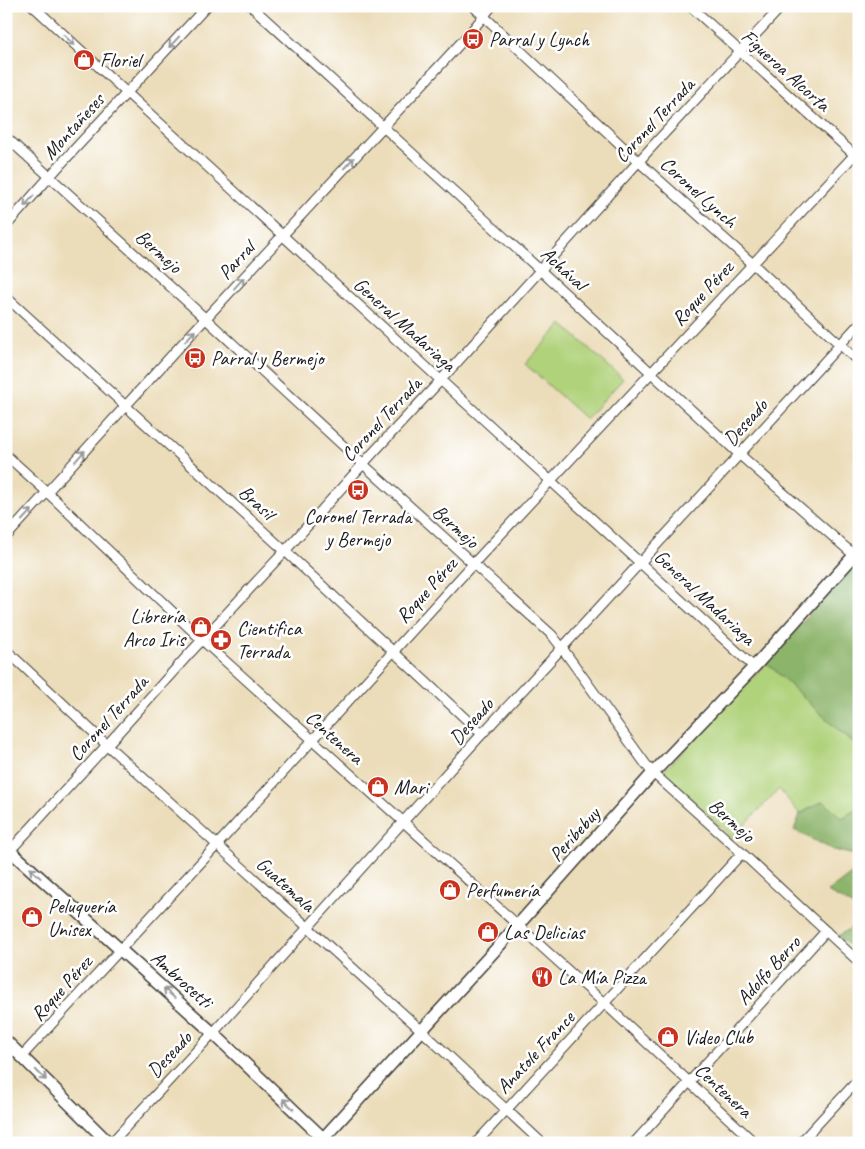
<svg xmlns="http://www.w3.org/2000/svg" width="865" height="1149" viewBox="0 0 865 1149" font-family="Caveat,sans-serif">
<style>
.green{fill:#b0d27a;stroke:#66774b}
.forest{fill:#8cb46a;stroke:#546843}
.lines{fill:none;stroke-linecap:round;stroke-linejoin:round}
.minor-casing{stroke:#3b3934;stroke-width:11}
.tertiary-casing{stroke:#3b3934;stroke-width:14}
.minor{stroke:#fff;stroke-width:9}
.tertiary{stroke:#fff;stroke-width:11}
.oneway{stroke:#999}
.labels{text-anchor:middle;stroke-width:5;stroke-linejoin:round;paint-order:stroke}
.poi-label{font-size:20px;fill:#1c1c1c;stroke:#fff;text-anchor:start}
.street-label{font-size:20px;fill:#1c1c1c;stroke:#fff}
</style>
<rect width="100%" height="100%" fill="#fff"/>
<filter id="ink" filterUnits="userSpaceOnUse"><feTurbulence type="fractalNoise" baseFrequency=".02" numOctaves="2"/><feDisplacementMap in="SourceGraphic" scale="10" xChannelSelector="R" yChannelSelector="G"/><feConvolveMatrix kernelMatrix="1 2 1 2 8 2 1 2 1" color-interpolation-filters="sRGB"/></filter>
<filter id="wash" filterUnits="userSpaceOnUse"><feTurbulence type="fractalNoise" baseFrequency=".0096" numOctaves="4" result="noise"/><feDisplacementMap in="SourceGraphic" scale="20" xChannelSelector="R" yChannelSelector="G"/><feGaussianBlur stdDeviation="1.12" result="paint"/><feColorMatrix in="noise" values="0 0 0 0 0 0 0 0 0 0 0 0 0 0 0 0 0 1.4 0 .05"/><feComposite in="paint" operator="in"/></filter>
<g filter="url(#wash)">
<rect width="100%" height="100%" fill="#ecddba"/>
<g class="green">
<path d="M 562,324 L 623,379 L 586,419 L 525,364 Z"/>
<path d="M 767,663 L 837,729 L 859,748 L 859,808 L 842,818 L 823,801 L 800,814 L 779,789 L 732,838 L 663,772 Z"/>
</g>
<g class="forest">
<path d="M 859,557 L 859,748 L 837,729 L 767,663 Z"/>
<path d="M 823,801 L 842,818 L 859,808 L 859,856 L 833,850 L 794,830 L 800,814 Z"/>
<path d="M 854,872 L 859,875 L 859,909 L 827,892 Z"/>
<path d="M 859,923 L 859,954 L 838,936 Z"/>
</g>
</g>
<g filter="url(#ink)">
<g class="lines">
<g class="minor-casing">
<g id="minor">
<path d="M 33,6 L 127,93 L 754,667"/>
<path d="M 251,6 L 540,270 L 739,454 L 854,555"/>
<path d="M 473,6 L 639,162 L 753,264 L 859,362"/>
<path d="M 690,6 L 859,159"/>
<path d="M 6,137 L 206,319 L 363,464 L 552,635 L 562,648 L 647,766 L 653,773 L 742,853 L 859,962"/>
<path d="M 6,226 L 60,165 L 207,6"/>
<path d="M 6,297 L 285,551 L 482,734"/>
<path d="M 6,455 L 47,492 L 202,640 L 604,1003 L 755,1143"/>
<path d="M 6,537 L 182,344 L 469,34 L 492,6"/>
<path d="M 6,650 L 107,745 L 421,1030 L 542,1143"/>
<path d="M 6,855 L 117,734 L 189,654 L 285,551 L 372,454 L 441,380 L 649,150 L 782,6"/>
<path d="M 22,1056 L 217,845 L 473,564 L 859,150"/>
<path d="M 111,1143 L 213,1033 L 482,734 L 562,648 L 859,324"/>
<path d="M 476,1143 L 742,853"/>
<path d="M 634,1143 L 826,931"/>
<path d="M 800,1143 L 859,1079"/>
</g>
</g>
<g class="tertiary-casing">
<g id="tertiary">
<path d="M 6,847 L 213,1033 L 327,1142"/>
<path d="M 6,1041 L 109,1143"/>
<path d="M 319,1143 L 518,925 L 653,773 L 754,667 L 859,550"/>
</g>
</g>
<use href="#minor" class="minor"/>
<use href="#tertiary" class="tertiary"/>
</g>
<defs><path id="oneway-shaft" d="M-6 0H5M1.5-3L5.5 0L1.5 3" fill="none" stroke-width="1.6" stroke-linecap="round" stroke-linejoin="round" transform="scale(1.25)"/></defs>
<g class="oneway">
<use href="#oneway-shaft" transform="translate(69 40) rotate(43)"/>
<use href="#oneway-shaft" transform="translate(174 42) rotate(133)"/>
<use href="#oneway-shaft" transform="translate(349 163) rotate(-47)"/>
<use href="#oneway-shaft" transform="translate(29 201) rotate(132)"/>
<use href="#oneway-shaft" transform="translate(239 283) rotate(-48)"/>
<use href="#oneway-shaft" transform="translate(190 336) rotate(-46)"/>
<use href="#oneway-shaft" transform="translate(80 456) rotate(-48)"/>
<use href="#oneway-shaft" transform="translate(27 515) rotate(-47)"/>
<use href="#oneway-shaft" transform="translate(35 873) rotate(-138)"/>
<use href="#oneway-shaft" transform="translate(169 993) rotate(-138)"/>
<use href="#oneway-shaft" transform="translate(41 1075) rotate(45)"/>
<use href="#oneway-shaft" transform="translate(288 1104) rotate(-136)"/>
</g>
</g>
<defs>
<g id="bus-disc" transform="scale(1.125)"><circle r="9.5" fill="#c8321e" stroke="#fff"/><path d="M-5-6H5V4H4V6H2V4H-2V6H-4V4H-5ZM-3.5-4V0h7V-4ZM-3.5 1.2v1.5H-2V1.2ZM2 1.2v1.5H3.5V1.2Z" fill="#fff"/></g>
<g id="shop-disc" transform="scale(1.125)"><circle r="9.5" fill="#c8321e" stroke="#fff"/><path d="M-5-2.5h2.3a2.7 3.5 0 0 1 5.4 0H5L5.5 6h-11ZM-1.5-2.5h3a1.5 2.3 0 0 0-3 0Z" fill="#fff"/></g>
<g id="pharmacy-disc" transform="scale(1.125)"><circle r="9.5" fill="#c8321e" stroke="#fff"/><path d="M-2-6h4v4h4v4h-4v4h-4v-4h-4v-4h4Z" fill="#fff"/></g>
<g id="restaurant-disc" transform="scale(1.125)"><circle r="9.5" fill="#c8321e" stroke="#fff"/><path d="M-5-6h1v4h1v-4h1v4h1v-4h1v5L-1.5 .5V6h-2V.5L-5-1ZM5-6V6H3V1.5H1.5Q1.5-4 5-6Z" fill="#fff"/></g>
</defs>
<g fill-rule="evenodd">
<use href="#bus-disc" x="473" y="39"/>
<use href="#shop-disc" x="84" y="60"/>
<use href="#bus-disc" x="195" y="358"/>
<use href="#bus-disc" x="358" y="490"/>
<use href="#shop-disc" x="201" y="627"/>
<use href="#pharmacy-disc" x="221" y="640"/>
<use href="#shop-disc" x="378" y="787"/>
<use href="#shop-disc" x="450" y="890"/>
<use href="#shop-disc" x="32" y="917"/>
<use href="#shop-disc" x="488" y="932"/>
<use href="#restaurant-disc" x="542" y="977"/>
<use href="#shop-disc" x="668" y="1037"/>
</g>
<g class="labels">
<g class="poi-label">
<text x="489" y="46">Parral y Lynch</text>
<text x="100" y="67">Floriel</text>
<text x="211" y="365">Parral y Bermejo</text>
<text x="358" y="523" text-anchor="middle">Coronel Terrada<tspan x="358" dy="23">y Bermejo</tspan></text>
<text x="185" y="623" text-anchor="end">Librería<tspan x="185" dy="23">Arco Iris</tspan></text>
<text x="237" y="635">Cientifica<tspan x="237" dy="23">Terrada</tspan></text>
<text x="394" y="794">Mari</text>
<text x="466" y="897">Perfumería</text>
<text x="48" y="913">Peluquería<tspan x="48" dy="23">Unisex</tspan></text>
<text x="504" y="939">Las Delicias</text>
<text x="558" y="984">La Mía Pizza</text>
<text x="684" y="1044">Video Club</text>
</g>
<g class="street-label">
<text transform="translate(786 70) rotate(42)" y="7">Figueroa Alcorta</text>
<text transform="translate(654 120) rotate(-47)" y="7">Coronel Terrada</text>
<text transform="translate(73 126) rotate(-48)" y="7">Montañeses</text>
<text transform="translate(699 192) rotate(42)" y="7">Coronel Lynch</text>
<text transform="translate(159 251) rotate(42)" y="7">Bermejo</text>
<text transform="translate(236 260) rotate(-48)" y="7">Parral</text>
<text transform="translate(564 268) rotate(43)" y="7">Achával</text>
<text transform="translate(702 293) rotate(-47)" y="7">Roque Pérez</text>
<text transform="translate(405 324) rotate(42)" y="7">General Madariaga</text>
<text transform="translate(381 419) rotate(-47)" y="7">Coronel Terrada</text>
<text transform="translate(745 422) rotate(-48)" y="7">Deseado</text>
<text transform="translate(257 502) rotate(42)" y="7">Brasil</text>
<text transform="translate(456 526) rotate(42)" y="7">Bermejo</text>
<text transform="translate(426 590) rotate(-48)" y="7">Roque Pérez</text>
<text transform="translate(705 597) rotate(43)" y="7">General Madariaga</text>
<text transform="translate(108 718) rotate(-48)" y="7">Coronel Terrada</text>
<text transform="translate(471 721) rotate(-48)" y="7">Deseado</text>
<text transform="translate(335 737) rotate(42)" y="7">Centenera</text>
<text transform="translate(732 820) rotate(42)" y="7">Bermejo</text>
<text transform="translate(574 834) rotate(-48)" y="7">Peribebuy</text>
<text transform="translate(286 884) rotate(42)" y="7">Guatemala</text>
<text transform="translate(768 970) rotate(-48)" y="7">Adolfo Berro</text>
<text transform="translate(182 979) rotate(42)" y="7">Ambrosetti</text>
<text transform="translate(61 988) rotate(-48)" y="7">Roque Pérez</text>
<text transform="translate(535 1052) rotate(-47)" y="7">Anatole France</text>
<text transform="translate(169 1054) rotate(-47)" y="7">Deseado</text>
<text transform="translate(724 1090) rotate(43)" y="7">Centenera</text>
</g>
</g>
<rect width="865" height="1149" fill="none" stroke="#fff" stroke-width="25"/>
</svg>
